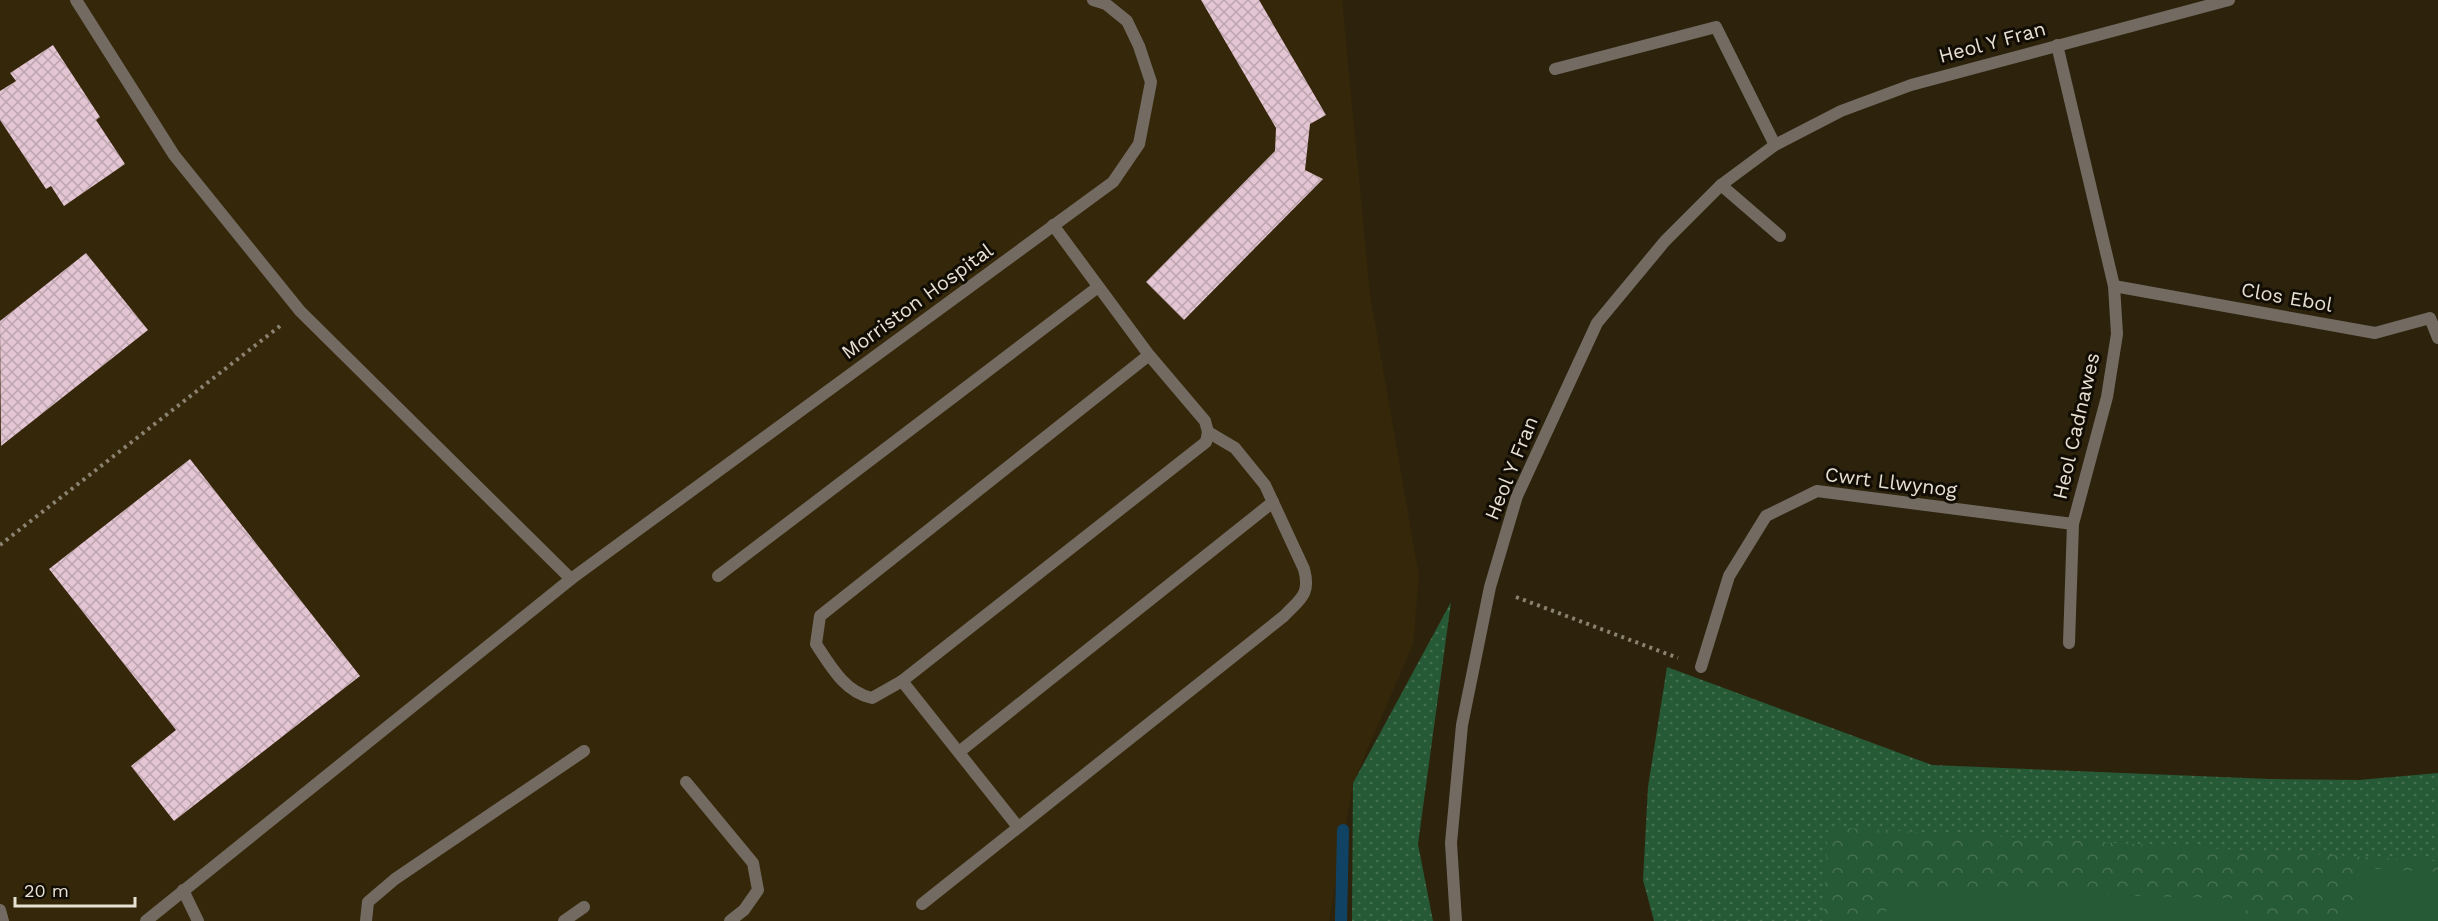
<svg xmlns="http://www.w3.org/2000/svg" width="2438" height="921" viewBox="0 0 2438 921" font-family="'Work Sans',sans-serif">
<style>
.built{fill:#352709}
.grass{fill:url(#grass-dots)}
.park{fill:url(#park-crowns)}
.pitch{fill:#265935}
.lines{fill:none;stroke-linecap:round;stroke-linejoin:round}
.stream{stroke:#104363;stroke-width:12}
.building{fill:url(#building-cross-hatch)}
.path{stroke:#8b8371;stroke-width:4;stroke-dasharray:3 4.5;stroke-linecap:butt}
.service{stroke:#736b62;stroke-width:12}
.minor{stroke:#736b62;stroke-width:12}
.labels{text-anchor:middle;stroke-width:6;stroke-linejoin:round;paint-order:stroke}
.street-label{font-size:20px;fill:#e7e1d3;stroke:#110d05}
</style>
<defs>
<pattern id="grass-dots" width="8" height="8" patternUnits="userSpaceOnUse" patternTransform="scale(1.5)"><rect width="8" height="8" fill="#265935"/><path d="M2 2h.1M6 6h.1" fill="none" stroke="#467151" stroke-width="1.8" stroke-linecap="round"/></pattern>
<pattern id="park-crowns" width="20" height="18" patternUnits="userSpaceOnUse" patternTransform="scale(1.5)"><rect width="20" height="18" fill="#265935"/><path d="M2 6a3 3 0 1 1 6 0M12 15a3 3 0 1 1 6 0" fill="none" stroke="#467151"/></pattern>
<pattern id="building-cross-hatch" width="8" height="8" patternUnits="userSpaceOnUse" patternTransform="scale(1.5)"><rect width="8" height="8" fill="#e4c5d3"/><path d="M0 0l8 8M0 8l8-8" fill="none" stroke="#bca5ae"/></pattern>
</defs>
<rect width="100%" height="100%" fill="#2d230c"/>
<path class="built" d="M 0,0 L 1342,0 L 1370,294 L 1419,576 L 1413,644 L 1353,783 L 1329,921 L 0,921 Z"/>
<g class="grass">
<path d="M 1451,602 L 1418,844 L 1433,921 L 1352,921 L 1353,783 Z"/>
<path d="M 1667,667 L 1932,765 L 2270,779 L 2359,780 L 2438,773 L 2438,921 L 1654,921 L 1643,880 L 1648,787 Z"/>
</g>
<path class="park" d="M 1828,827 L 2438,861 L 2438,921 L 1823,921 Z"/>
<g class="pitch">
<path d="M 2355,868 L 2438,872 L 2438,921 L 2353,921 Z"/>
<path d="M 1887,889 L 2246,899 L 2246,921 L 1886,921 Z"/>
</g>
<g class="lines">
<path class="stream" d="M 1341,921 L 1343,830"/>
</g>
<g class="building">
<path d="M 1201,0 L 1259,0 L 1326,115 L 1310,124 L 1305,170 L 1323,179 L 1184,320 L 1146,282 L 1275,151 L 1276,128 Z"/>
<path d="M 53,45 L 100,117 L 96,120 L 125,164 L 64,206 L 51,186 L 46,189 L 0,120 L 0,91 L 16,81 L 10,73 Z"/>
<path d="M 86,253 L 148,330 L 1,446 L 0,321 Z"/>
<path d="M 190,459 L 360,676 L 174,821 L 131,766 L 176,730 L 49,569 Z"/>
</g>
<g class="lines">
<g class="path">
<path d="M 0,545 L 280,326"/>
<path d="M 1516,597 L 1678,658"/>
</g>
<g class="service">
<path d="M 76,0 L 174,155 L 300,311 L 571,579"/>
<path d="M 1721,185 L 1780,236"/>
<path d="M 1053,225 L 1149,355 L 1205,421 L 1208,432 L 1206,442 L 902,681 L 872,698 C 845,692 831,667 816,644 L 820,616 L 1149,355"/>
<path d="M 718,576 L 1098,287"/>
<path d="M 902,681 L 1018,827"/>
<path d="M 959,752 L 1273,502"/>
<path d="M 686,782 L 753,863 L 758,890 L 744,910 L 730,921"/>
<path d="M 183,890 L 198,921"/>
<path d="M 922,904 L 1284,616 C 1300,599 1311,595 1304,569 L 1265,485 L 1235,448 L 1208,432"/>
<path d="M 0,910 L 3,921"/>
<path d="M 146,921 L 571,579 L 1113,182 L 1139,144 L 1151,82 L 1139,46 L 1127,21 L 1106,4 L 1093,0"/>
<path d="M 366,921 L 368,902 L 395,879 L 584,751"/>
<path d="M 564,921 L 584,907"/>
</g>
<g class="minor">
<path d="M 2057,45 L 2114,286 L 2117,334 L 2107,397 L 2073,524 L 2069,643"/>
<path d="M 1555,69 L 1716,27 L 1775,145"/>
<path d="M 2114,286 L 2375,333 L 2430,318 L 2438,338"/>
<path d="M 1701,667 L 1729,576 L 1766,516 L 1817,491 L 2073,524"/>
<path d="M 1456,921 L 1451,843 L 1462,725 L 1490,587 L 1517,496 L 1597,323 L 1665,241 L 1721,185 L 1775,145 L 1841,111 L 1911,85 L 2229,0"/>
</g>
</g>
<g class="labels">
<g class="street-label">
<text transform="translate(1992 42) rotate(-15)" y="7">Heol Y Fran</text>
<text transform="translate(2287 297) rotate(10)" y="7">Clos Ebol</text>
<text transform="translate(917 301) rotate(-36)" y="7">Morriston Hospital</text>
<text transform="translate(2076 426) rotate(-77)" y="7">Heol Cadnawes</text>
<text transform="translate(1511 468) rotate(-68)" y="7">Heol Y Fran</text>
<text transform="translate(1891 482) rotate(7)" y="7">Cwrt Llwynog</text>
</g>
</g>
<path d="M15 897v9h120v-9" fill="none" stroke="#e7e1d3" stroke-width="3"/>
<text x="24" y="897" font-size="18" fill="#e7e1d3" stroke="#110d05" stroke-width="4.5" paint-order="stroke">20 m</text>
</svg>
